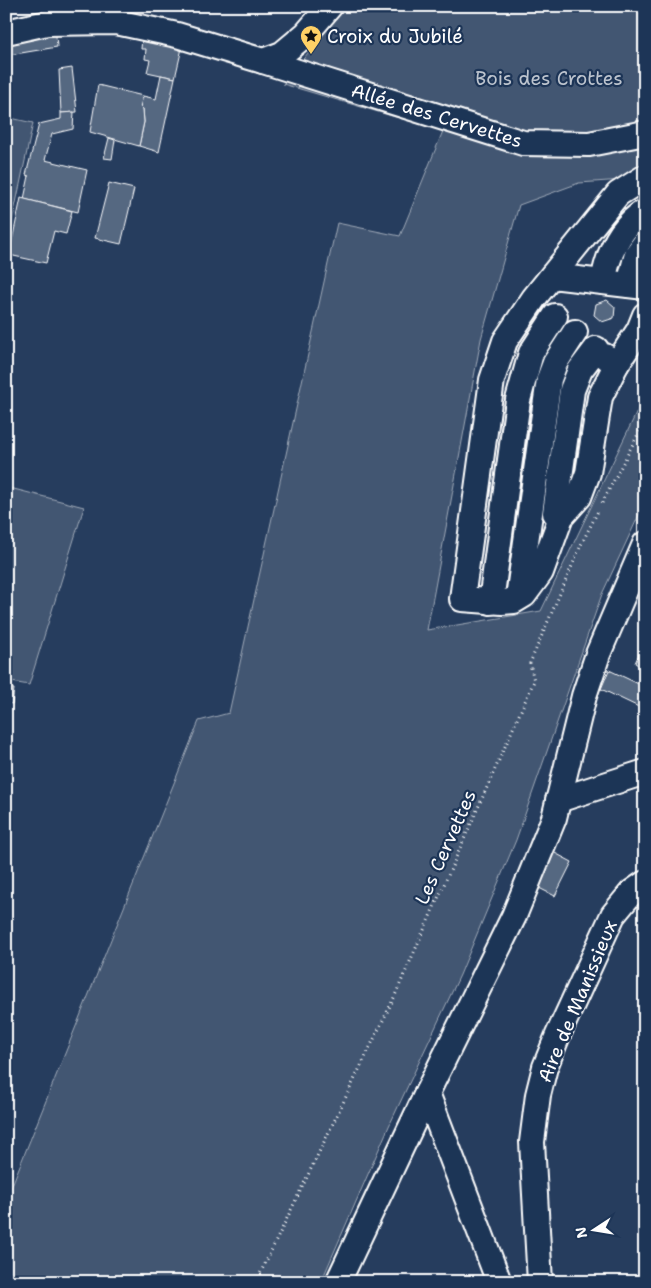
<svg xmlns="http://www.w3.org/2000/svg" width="651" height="1288" viewBox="0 0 651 1288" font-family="'Shantell Sans',sans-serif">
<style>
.green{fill:#425672;stroke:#a0aab8}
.building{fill:#556781;stroke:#fff}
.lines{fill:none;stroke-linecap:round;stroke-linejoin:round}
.minor-casing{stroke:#fff;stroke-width:28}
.path{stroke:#fff;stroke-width:3;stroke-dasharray:1 4;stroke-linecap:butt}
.minor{stroke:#1d3557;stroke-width:24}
.labels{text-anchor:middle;stroke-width:4.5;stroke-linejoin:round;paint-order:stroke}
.poi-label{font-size:19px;fill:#fff;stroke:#1d3557;text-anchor:start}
.park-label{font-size:19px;fill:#bdc4ce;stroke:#1d3557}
.street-label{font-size:19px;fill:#fff;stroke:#1d3557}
</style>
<rect width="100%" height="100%" fill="#263d5e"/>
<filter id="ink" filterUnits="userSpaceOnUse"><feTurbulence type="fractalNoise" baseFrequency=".02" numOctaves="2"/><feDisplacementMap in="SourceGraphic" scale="10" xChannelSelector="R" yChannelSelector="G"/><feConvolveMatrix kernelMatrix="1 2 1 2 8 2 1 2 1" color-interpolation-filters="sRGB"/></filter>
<g filter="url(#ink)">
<g class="green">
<path d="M 346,6 L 645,6 L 645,172 L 623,180 L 579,183 L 519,205 L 481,339 L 427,630 L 541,611 L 645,395 L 645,502 L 602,594 L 516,840 L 460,975 L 389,1126 L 321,1282 L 6,1282 L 6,1200 L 199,721 L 229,713 L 337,223 L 400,236 L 443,131 L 283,84 Z"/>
<path d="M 6,117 L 33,123 L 6,250 Z"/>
<path d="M 6,487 L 84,507 L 29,685 L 6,681 Z"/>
</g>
<g class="building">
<path d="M 56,35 L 57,47 L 9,55 L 7,44 Z"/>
<path d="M 142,38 L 182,48 L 175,78 L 147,72 L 150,60 L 145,59 L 146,49 L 141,49 Z"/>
<path d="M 72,68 L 77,112 L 61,113 L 59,70 Z"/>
<path d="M 161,75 L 175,78 L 159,152 L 139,146 L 144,122 L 143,109 L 140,107 L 143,96 L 156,99 Z"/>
<path d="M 98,85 L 143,96 L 140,107 L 143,109 L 144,122 L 139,146 L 90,132 Z"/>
<path d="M 74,112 L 73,129 L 52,134 L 45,160 L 87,170 L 78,212 L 24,199 L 29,176 L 26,175 L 39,124 L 61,119 L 61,113 Z"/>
<path d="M 109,138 L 115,140 L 112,159 L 104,158 Z"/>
<path d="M 109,183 L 134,189 L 121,244 L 95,238 Z"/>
<path d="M 21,198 L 72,211 L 66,234 L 54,231 L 46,263 L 9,255 Z"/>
<path d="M 607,300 L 615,307 L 614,318 L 602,322 L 594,315 L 596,304 Z"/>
<path d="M 645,641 L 645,669 L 635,663 Z"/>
<path d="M 609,670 L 645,687 L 645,710 L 601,689 Z"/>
<path d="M 6,688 L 14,689 L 12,704 L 6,703 Z"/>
<path d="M 553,852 L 572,862 L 555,896 L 535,886 Z"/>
</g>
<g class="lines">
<g class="minor-casing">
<g id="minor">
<path d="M 6,32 L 47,23 L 116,22 L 177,35 L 263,61 L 282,54 L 306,34 L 330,6"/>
<path d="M 263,61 L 523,143 L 589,144 L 645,133"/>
<path d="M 552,276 L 645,287"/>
<path d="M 603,282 C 608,253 619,227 645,211"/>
<path d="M 629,285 L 637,254 L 645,243"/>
<path d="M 605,356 L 616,365 L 639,330 L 645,315"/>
<path d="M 616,365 L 600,397 L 588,473 L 579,497 L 561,517 L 541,572 L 524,595 L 514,601 L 502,602 L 462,599 L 492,380 L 505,341 L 534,298 L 618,194 L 645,177"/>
<path d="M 555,513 L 572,390 L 580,370 L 596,349"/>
<path d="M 518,598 L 549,379 L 555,363 L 575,332"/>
<path d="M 491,602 L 518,400 L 531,353 L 555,316"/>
<path d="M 558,800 L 645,772"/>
<path d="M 338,1282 L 427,1093"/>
<path d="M 499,1282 L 427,1093 L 514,916 L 554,818 L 584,696 L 598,654 L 645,544"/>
<path d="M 540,1282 L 532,1142 L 538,1095 L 545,1067 L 558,1035 L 613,915 L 632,892 L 645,883"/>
</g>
</g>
<g class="path">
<path d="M 602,503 L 645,421"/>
<path d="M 256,1282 L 393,1000 L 534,681 L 530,663 L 581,545 L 598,511"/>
</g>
<use href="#minor" class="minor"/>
</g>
</g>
<defs>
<g id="sight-pin" transform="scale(1.125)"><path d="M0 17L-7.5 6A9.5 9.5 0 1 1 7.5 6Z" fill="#ffd166" stroke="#1d3557"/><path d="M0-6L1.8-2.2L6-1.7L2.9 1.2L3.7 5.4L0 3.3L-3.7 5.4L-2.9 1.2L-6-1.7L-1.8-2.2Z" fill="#111"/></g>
</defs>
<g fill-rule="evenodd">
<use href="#sight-pin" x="311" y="36"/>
</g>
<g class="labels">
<g class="poi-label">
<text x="327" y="43">Croix du Jubilé</text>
</g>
<g class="park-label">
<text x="549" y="85">Bois des Crottes</text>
</g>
<g class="street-label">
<text transform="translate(437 115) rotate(17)" y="7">Allée des Cervettes</text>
<text transform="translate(445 847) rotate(-66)" y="7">Les Cervettes</text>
<text transform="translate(577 1001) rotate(-67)" y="7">Aire de Manissieux</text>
</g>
</g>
<rect width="651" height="1288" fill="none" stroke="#1d3557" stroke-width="25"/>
<rect x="12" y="12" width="626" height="1263" fill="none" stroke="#fff" stroke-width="2" filter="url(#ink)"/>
<g transform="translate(594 1230) rotate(258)" stroke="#1d3557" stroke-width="4" paint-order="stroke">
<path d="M0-4L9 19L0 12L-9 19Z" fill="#ffffff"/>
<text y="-8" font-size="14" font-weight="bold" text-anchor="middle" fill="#ffffff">N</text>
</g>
</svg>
